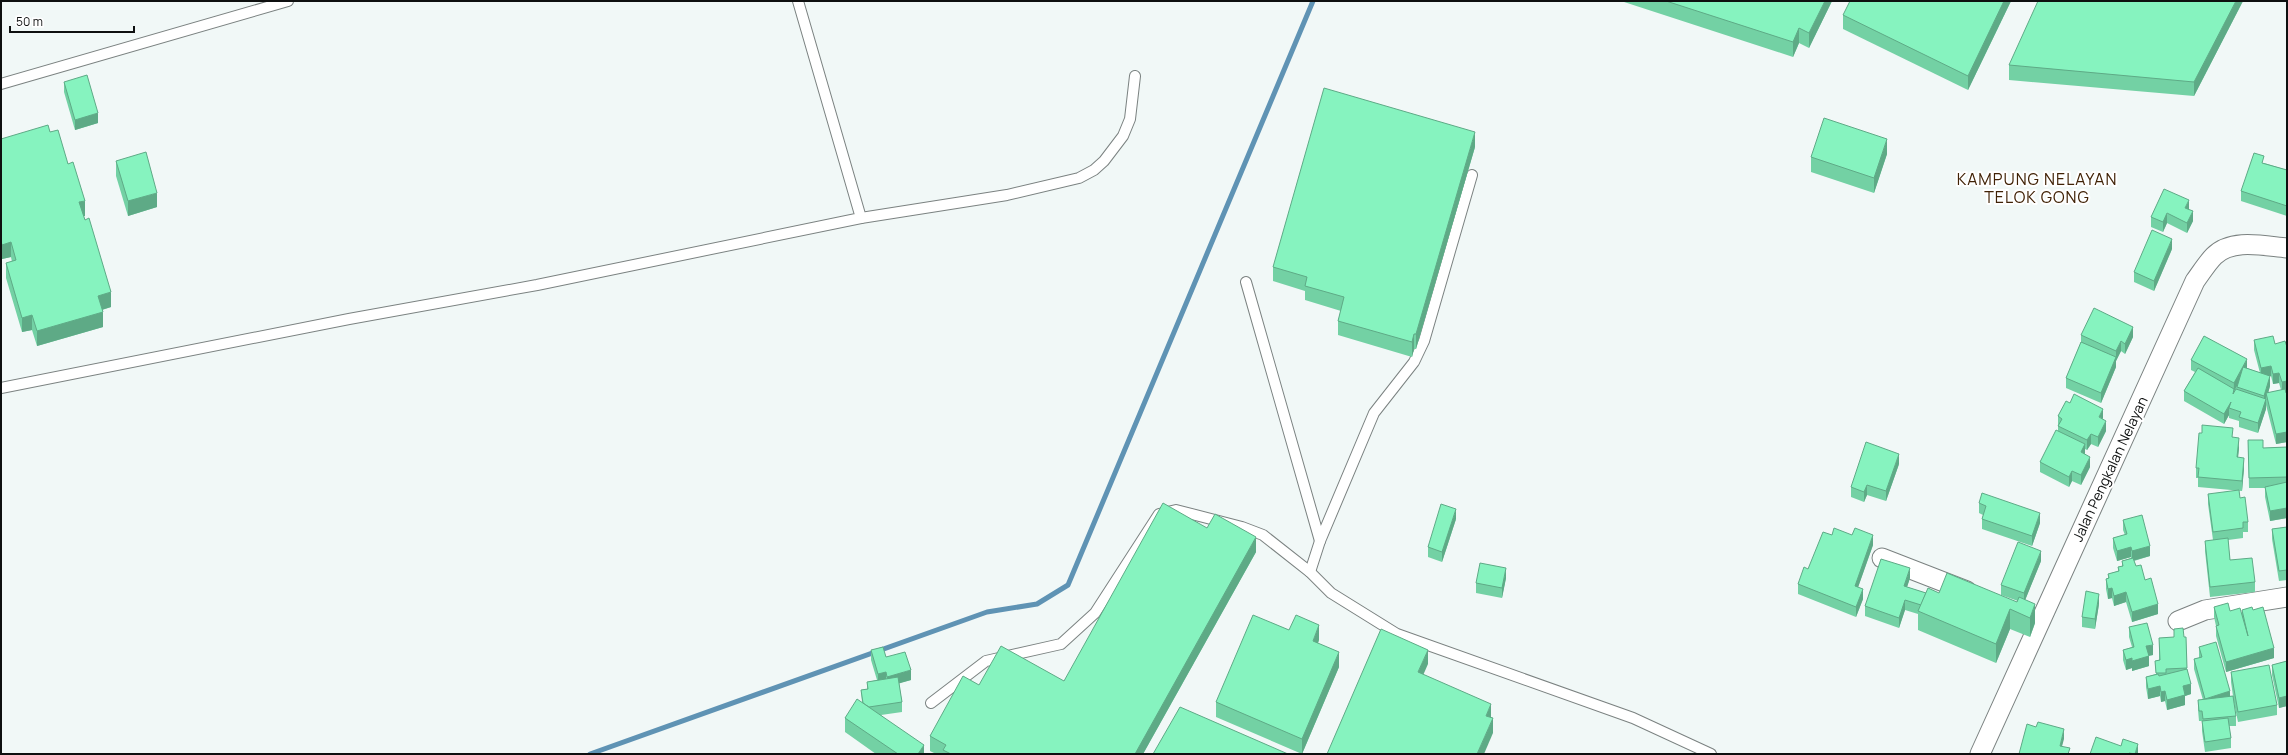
<svg xmlns="http://www.w3.org/2000/svg" width="2288" height="755" viewBox="0 0 2288 755" font-family="Manrope,sans-serif">
<style>
.lines{fill:none;stroke-linecap:round;stroke-linejoin:round}
.stream{stroke:#5f93b4;stroke-width:5}
.service-casing{stroke:#7b8281;stroke-width:12}
.minor-casing{stroke:#7b8281;stroke-width:21}
.service{stroke:#fff;stroke-width:10}
.minor{stroke:#fff;stroke-width:19}
.wall{fill:#73d1a4;fill-rule:evenodd}
.shaded-wall{fill:#5eaa86}
.building{fill:#86f3bf;stroke:#5eaa86}
.labels{text-anchor:middle;stroke-width:4;stroke-linejoin:round;paint-order:stroke}
.street-label{font-size:14px;fill:#0e1010;stroke:#fff}
.quarter-label{font-size:16px;letter-spacing:1px;fill:#402206;stroke:#fff}
</style>
<rect width="100%" height="100%" fill="#f1f8f7"/>
<g class="lines">
<path class="stream" d="M 590,754 L 987,612 L 1037,604 L 1068,585 L 1313,1"/>
<g class="service-casing">
<g id="service">
<path d="M 1,84 L 288,1"/>
<path d="M 861,218 L 1007,195 L 1079,178 L 1094,170 L 1104,161 L 1123,136 L 1130,119 L 1135,76"/>
<path d="M 1246,282 L 1320,541"/>
<path d="M 1,388 L 349,319 L 537,285 L 861,218 L 798,1"/>
<path d="M 1310,572 L 1320,541 L 1374,413 L 1414,362 L 1424,341 L 1472,175"/>
<path d="M 931,703 L 986,661 L 1061,644 L 1095,613 L 1159,514 L 1176,510 L 1242,527 L 1263,535 L 1310,572 L 1331,593 L 1397,634 L 1633,718 L 1711,754"/>
</g>
</g>
<g class="minor-casing">
<g id="minor">
<path d="M 1882,558 L 1967,591"/>
<path d="M 2178,621 L 2205,610 L 2287,597"/>
<path d="M 1980,754 L 2195,281 C 2201,273 2207,263 2214,256 C 2232,238 2264,246 2287,248"/>
</g>
</g>
<use href="#service" class="service"/>
<use href="#minor" class="minor"/>
</g>
<g class="wall">
<path d="M 1621,1 L 1832,1 L 1809,48 L 1799,43 L 1793,57 Z"/>
<path d="M 2011,1 L 1968,90 L 1843,29 L 1843,15 Z"/>
<path d="M 2243,1 L 2194,96 L 2009,80 L 2009,65 Z"/>
<path d="M 64,82 L 98,123 L 75,130 L 64,92 Z"/>
<path d="M 50,132 L 68,164 L 85,216 L 83,216 L 111,307 L 102,310 L 103,327 L 37,346 L 32,330 L 22,332 L 6,278 L 6,263 L 12,262 L 11,257 L 2,259 L 1,256 L 1,139 Z"/>
<path d="M 1475,147 L 1416,349 L 1414,349 L 1412,357 L 1338,335 L 1338,321 L 1341,311 L 1305,300 L 1305,291 L 1273,281 L 1273,267 Z"/>
<path d="M 1887,154 L 1874,193 L 1811,172 L 1811,157 Z"/>
<path d="M 116,161 L 157,207 L 128,216 L 116,176 Z"/>
<path d="M 2264,163 L 2287,170 L 2287,216 L 2241,201 L 2241,191 Z"/>
<path d="M 2189,209 L 2193,221 L 2187,233 L 2167,223 L 2163,232 L 2151,227 L 2151,217 Z"/>
<path d="M 2172,249 L 2154,291 L 2134,282 L 2134,272 Z"/>
<path d="M 2081,335 L 2133,337 L 2125,354 L 2121,351 L 2116,361 L 2116,367 L 2101,403 L 2066,388 L 2066,378 L 2081,342 Z"/>
<path d="M 2254,340 L 2275,344 L 2287,347 L 2287,391 L 2286,391 L 2286,393 L 2287,393 L 2287,442 L 2276,444 L 2266,405 L 2266,409 L 2258,433 L 2239,427 L 2239,421 L 2229,418 L 2229,415 L 2224,424 L 2184,401 L 2184,391 L 2195,372 L 2191,370 L 2191,360 L 2247,368 L 2260,373 L 2254,350 ZM 2270,376 L 2271,376 L 2273,384 L 2279,383 L 2281,390 L 2268,393 L 2270,386 Z"/>
<path d="M 2070,403 L 2103,419 L 2106,431 L 2098,447 L 2091,444 L 2087,450 L 2085,449 L 2085,454 L 2090,467 L 2081,485 L 2072,481 L 2069,487 L 2040,472 L 2040,462 L 2058,431 L 2058,416 Z"/>
<path d="M 2233,437 L 2239,448 L 2238,457 L 2244,468 L 2242,491 L 2198,487 L 2198,478 L 2196,478 L 2196,468 Z"/>
<path d="M 2248,440 L 2263,448 L 2287,447 L 2287,518 L 2270,521 L 2265,497 L 2265,488 L 2249,488 Z"/>
<path d="M 1899,464 L 1886,501 L 1867,495 L 1864,502 L 1851,497 L 1851,487 Z"/>
<path d="M 2208,494 L 2240,498 L 2248,522 L 2248,532 L 2243,532 L 2243,538 L 2228,540 L 2230,560 L 2255,582 L 2255,592 L 2210,597 L 2205,551 L 2205,541 L 2213,540 L 2208,504 Z"/>
<path d="M 1979,503 L 2040,523 L 2032,546 L 1982,529 L 1982,519 L 1983,515 L 1979,513 Z"/>
<path d="M 1456,519 L 1442,562 L 1428,557 L 1428,547 Z"/>
<path d="M 2123,520 L 2150,556 L 2134,561 L 2136,566 L 2145,580 L 2158,614 L 2132,622 L 2126,602 L 2114,606 L 2112,598 L 2108,599 L 2106,589 L 2106,579 L 2108,578 L 2108,574 L 2118,571 L 2118,567 L 2122,566 L 2122,561 L 2131,558 L 2131,557 L 2117,561 L 2113,548 L 2113,538 L 2125,535 L 2123,530 Z"/>
<path d="M 2287,527 L 2287,580 L 2279,581 L 2272,539 L 2272,529 Z"/>
<path d="M 1207,528 L 1256,552 L 1143,754 L 936,754 L 930,751 L 930,736 L 979,685 L 1064,681 Z"/>
<path d="M 1832,535 L 1873,545 L 1858,587 L 1863,599 L 1856,617 L 1798,594 L 1798,584 Z"/>
<path d="M 2041,561 L 2025,600 L 2035,623 L 2030,637 L 2010,629 L 1996,663 L 1918,630 L 1918,614 L 1905,610 L 1899,628 L 1865,616 L 1865,606 L 1910,578 L 1907,587 L 1926,593 L 1939,593 L 2017,602 L 2018,601 L 2001,595 L 2001,585 Z"/>
<path d="M 1506,578 L 1502,598 L 1476,593 L 1476,583 Z"/>
<path d="M 2099,604 L 2095,629 L 2082,627 L 2082,617 Z"/>
<path d="M 2214,607 L 2242,614 L 2242,610 L 2253,610 L 2274,658 L 2226,672 L 2216,636 L 2216,626 L 2214,617 Z"/>
<path d="M 2129,627 L 2153,655 L 2149,656 L 2149,666 L 2132,671 L 2132,668 L 2126,670 L 2123,660 L 2123,650 L 2132,647 L 2129,637 Z"/>
<path d="M 2186,637 L 2187,669 L 2191,694 L 2185,696 L 2185,705 L 2167,710 L 2165,701 L 2161,702 L 2160,696 L 2148,699 L 2146,687 L 2146,677 L 2156,674 L 2155,661 L 2159,660 L 2159,638 Z"/>
<path d="M 1319,640 L 1318,643 L 1339,667 L 1302,754 L 1216,717 L 1216,702 Z"/>
<path d="M 2199,647 L 2230,696 L 2233,696 L 2231,682 L 2231,672 L 2277,705 L 2277,715 L 2238,722 L 2233,698 L 2236,716 L 2236,726 L 2229,726 L 2231,738 L 2231,748 L 2205,752 L 2202,731 L 2202,721 L 2199,721 L 2198,710 L 2198,700 L 2203,700 L 2194,669 L 2194,659 L 2199,658 Z"/>
<path d="M 871,650 L 886,657 L 911,680 L 899,683 L 902,702 L 902,712 L 881,715 L 924,754 L 876,754 L 845,732 L 845,718 L 862,702 L 861,690 L 867,689 L 867,682 L 877,680 L 871,660 Z"/>
<path d="M 2287,661 L 2287,706 L 2279,708 L 2272,675 L 2272,665 Z"/>
</g>
<g class="shaded-wall">
<path d="M 1825,1 L 1832,1 L 1809,48 L 1809,33 Z"/>
<path d="M 2004,1 L 2011,1 L 1968,90 L 1968,76 Z"/>
<path d="M 2236,1 L 2243,1 L 2194,96 L 2194,82 Z"/>
<path d="M 1799,28 L 1799,43 L 1793,57 L 1793,42 Z"/>
<path d="M 98,113 L 98,123 L 75,130 L 75,120 Z"/>
<path d="M 1475,132 L 1475,147 L 1416,349 L 1416,334 Z"/>
<path d="M 1887,139 L 1887,154 L 1874,193 L 1874,178 Z"/>
<path d="M 157,193 L 157,207 L 128,216 L 128,201 Z"/>
<path d="M 2189,200 L 2189,210 L 2185,208 Z"/>
<path d="M 85,201 L 85,216 L 79,217 L 79,202 Z"/>
<path d="M 2193,211 L 2193,221 L 2187,233 L 2187,223 Z"/>
<path d="M 2167,213 L 2167,223 L 2163,232 L 2163,222 Z"/>
<path d="M 2172,239 L 2172,249 L 2154,291 L 2154,281 Z"/>
<path d="M 11,242 L 11,257 L 2,259 L 2,245 Z"/>
<path d="M 111,292 L 111,307 L 98,311 L 98,296 Z"/>
<path d="M 103,312 L 103,327 L 37,346 L 37,331 Z"/>
<path d="M 32,315 L 32,330 L 22,332 L 22,318 Z"/>
<path d="M 2133,327 L 2133,337 L 2125,354 L 2125,344 Z"/>
<path d="M 1414,334 L 1414,349 L 1412,357 L 1412,342 Z"/>
<path d="M 2121,341 L 2121,351 L 2116,361 L 2116,351 Z"/>
<path d="M 2116,357 L 2116,367 L 2101,403 L 2101,393 Z"/>
<path d="M 2247,359 L 2247,369 L 2234,391 L 2233,404 L 2234,383 Z"/>
<path d="M 2271,366 L 2271,376 L 2261,378 L 2261,368 Z"/>
<path d="M 2279,373 L 2279,383 L 2273,384 L 2273,374 Z"/>
<path d="M 2270,376 L 2270,386 L 2267,397 L 2266,393 L 2266,400 L 2264,406 L 2264,396 Z"/>
<path d="M 2287,381 L 2287,391 L 2282,392 L 2282,382 Z"/>
<path d="M 2266,399 L 2266,409 L 2258,433 L 2258,423 Z"/>
<path d="M 2231,402 L 2229,408 L 2229,415 L 2224,424 L 2224,414 Z"/>
<path d="M 2103,409 L 2103,419 L 2099,417 Z"/>
<path d="M 2106,421 L 2106,431 L 2098,447 L 2098,437 Z"/>
<path d="M 2287,432 L 2287,442 L 2276,444 L 2276,434 Z"/>
<path d="M 2091,434 L 2091,444 L 2087,450 L 2087,440 Z"/>
<path d="M 2239,438 L 2239,448 L 2237,467 L 2237,457 Z"/>
<path d="M 2085,444 L 2085,454 L 2081,452 Z"/>
<path d="M 1899,454 L 1899,464 L 1886,501 L 1886,491 Z"/>
<path d="M 2090,457 L 2090,467 L 2081,485 L 2081,475 Z"/>
<path d="M 2244,458 L 2244,468 L 2242,491 L 2242,481 Z"/>
<path d="M 2072,471 L 2072,481 L 2069,487 L 2069,477 Z"/>
<path d="M 1867,485 L 1867,495 L 1864,502 L 1864,492 Z"/>
<path d="M 2287,508 L 2287,518 L 2270,521 L 2270,511 Z"/>
<path d="M 1456,509 L 1456,519 L 1442,562 L 1442,552 Z"/>
<path d="M 2040,513 L 2040,523 L 2032,546 L 2032,536 Z"/>
<path d="M 1873,535 L 1873,545 L 1855,596 L 1855,586 Z"/>
<path d="M 1256,537 L 1256,552 L 1143,754 L 1135,754 Z"/>
<path d="M 2150,546 L 2150,556 L 2132,561 L 2132,551 Z"/>
<path d="M 2131,547 L 2131,557 L 2117,561 L 2117,551 Z"/>
<path d="M 2041,551 L 2041,561 L 2024,603 L 2024,593 Z"/>
<path d="M 1506,568 L 1506,578 L 1502,598 L 1502,588 Z"/>
<path d="M 1910,568 L 1910,578 L 1904,596 L 1904,586 Z"/>
<path d="M 2112,588 L 2112,598 L 2108,599 L 2108,589 Z"/>
<path d="M 1863,589 L 1863,599 L 1856,617 L 1856,607 Z"/>
<path d="M 2126,592 L 2126,602 L 2114,606 L 2114,596 Z"/>
<path d="M 2099,594 L 2099,604 L 2095,629 L 2095,619 Z"/>
<path d="M 1905,600 L 1905,610 L 1899,628 L 1899,618 Z"/>
<path d="M 2035,604 L 2035,623 L 2030,637 L 2030,618 Z"/>
<path d="M 2158,604 L 2158,614 L 2132,622 L 2132,612 Z"/>
<path d="M 2010,609 L 2010,629 L 1996,663 L 1996,644 Z"/>
<path d="M 1319,625 L 1319,640 L 1313,656 L 1313,641 Z"/>
<path d="M 2153,645 L 2153,655 L 2146,656 L 2146,646 Z"/>
<path d="M 2274,648 L 2274,658 L 2226,672 L 2226,662 Z"/>
<path d="M 1428,650 L 1428,664 L 1418,687 L 1418,672 Z"/>
<path d="M 1339,652 L 1339,667 L 1302,754 L 1302,739 Z"/>
<path d="M 2149,656 L 2149,666 L 2132,671 L 2132,661 Z"/>
<path d="M 2132,658 L 2132,668 L 2126,670 L 2126,660 Z"/>
<path d="M 911,670 L 911,680 L 887,687 L 887,677 Z"/>
<path d="M 886,672 L 886,682 L 878,684 L 878,674 Z"/>
<path d="M 2191,684 L 2191,694 L 2185,696 L 2185,705 L 2167,710 L 2167,700 L 2183,686 Z"/>
<path d="M 2160,686 L 2160,696 L 2148,699 L 2148,689 Z"/>
<path d="M 2165,691 L 2165,701 L 2161,702 L 2161,692 Z"/>
<path d="M 2230,691 L 2230,701 L 2205,709 L 2205,699 Z"/>
<path d="M 2287,696 L 2287,706 L 2279,708 L 2279,698 Z"/>
<path d="M 1491,704 L 1491,719 L 1486,716 Z"/>
<path d="M 1493,718 L 1493,733 L 1484,754 L 1477,754 Z"/>
<path d="M 2064,729 L 2064,739 L 2060,754 L 2060,746 Z"/>
<path d="M 2138,744 L 2138,754 L 2135,754 Z"/>
<path d="M 924,745 L 924,754 L 918,754 Z"/>
</g>
<g class="building">
<path d="M 1666,1 L 1825,1 L 1809,33 L 1799,28 L 1793,42 Z"/>
<path d="M 1850,1 L 2004,1 L 1968,76 L 1843,15 Z"/>
<path d="M 2038,1 L 2236,1 L 2194,82 L 2009,65 Z"/>
<path d="M 87,75 L 98,113 L 75,120 L 64,82 Z"/>
<path d="M 1324,88 L 1475,132 L 1416,334 L 1414,334 L 1412,342 L 1338,321 L 1344,297 L 1305,286 L 1307,277 L 1273,267 Z"/>
<path d="M 1824,118 L 1887,139 L 1874,178 L 1811,157 Z"/>
<path d="M 48,125 L 50,132 L 58,130 L 68,164 L 73,162 L 85,201 L 79,202 L 85,220 L 89,218 L 111,292 L 98,296 L 103,312 L 37,331 L 32,315 L 22,318 L 6,263 L 16,260 L 11,242 L 2,245 L 1,241 L 1,139 Z"/>
<path d="M 146,152 L 157,193 L 128,201 L 116,161 Z"/>
<path d="M 2254,153 L 2264,156 L 2262,163 L 2287,170 L 2287,206 L 2241,191 Z"/>
<path d="M 2164,189 L 2189,200 L 2185,208 L 2193,211 L 2187,223 L 2167,213 L 2163,222 L 2151,217 Z"/>
<path d="M 2152,230 L 2172,239 L 2154,281 L 2134,272 Z"/>
<path d="M 2094,308 L 2133,327 L 2125,344 L 2121,341 L 2116,351 L 2081,335 Z"/>
<path d="M 2204,336 L 2247,359 L 2234,383 L 2191,360 Z"/>
<path d="M 2273,336 L 2275,344 L 2285,341 L 2287,347 L 2287,381 L 2282,382 L 2279,373 L 2273,374 L 2271,366 L 2261,368 L 2254,340 Z"/>
<path d="M 2081,342 L 2116,357 L 2101,393 L 2066,378 Z"/>
<path d="M 2243,367 L 2270,376 L 2264,396 L 2237,387 Z"/>
<path d="M 2198,368 L 2234,389 L 2233,394 L 2236,389 L 2266,399 L 2258,423 L 2239,417 L 2241,412 L 2229,408 L 2231,402 L 2224,414 L 2184,391 Z"/>
<path d="M 2285,389 L 2286,393 L 2287,393 L 2287,432 L 2276,434 L 2266,393 Z"/>
<path d="M 2074,394 L 2103,409 L 2099,417 L 2106,421 L 2098,437 L 2091,434 L 2087,440 L 2058,426 L 2062,419 L 2058,416 L 2066,401 L 2070,403 Z"/>
<path d="M 2202,425 L 2233,428 L 2232,437 L 2239,438 L 2237,457 L 2244,458 L 2242,481 L 2198,477 L 2199,468 L 2196,468 L 2199,433 L 2202,433 Z"/>
<path d="M 2056,430 L 2085,444 L 2081,452 L 2090,457 L 2081,475 L 2072,471 L 2069,477 L 2040,462 Z"/>
<path d="M 2248,440 L 2263,440 L 2263,448 L 2287,447 L 2287,477 L 2249,478 Z"/>
<path d="M 1866,442 L 1899,454 L 1886,491 L 1867,485 L 1864,492 L 1851,487 Z"/>
<path d="M 2287,482 L 2287,508 L 2270,511 L 2265,487 Z"/>
<path d="M 2239,490 L 2240,498 L 2245,497 L 2248,522 L 2243,522 L 2243,528 L 2213,532 L 2208,494 Z"/>
<path d="M 1982,493 L 2040,513 L 2032,536 L 1982,519 L 1986,506 L 1979,503 Z"/>
<path d="M 1163,503 L 1207,528 L 1215,514 L 1256,537 L 1135,754 L 951,754 L 943,750 L 946,745 L 930,736 L 963,676 L 979,685 L 1001,646 L 1064,681 Z"/>
<path d="M 1441,504 L 1456,509 L 1442,552 L 1428,547 Z"/>
<path d="M 2142,515 L 2150,546 L 2132,551 L 2131,547 L 2117,551 L 2113,538 L 2127,534 L 2123,520 Z"/>
<path d="M 2287,527 L 2287,570 L 2279,571 L 2272,529 Z"/>
<path d="M 1834,528 L 1852,535 L 1855,528 L 1873,535 L 1855,586 L 1863,589 L 1856,607 L 1798,584 L 1804,567 L 1808,569 L 1823,532 L 1832,535 Z"/>
<path d="M 2228,538 L 2230,560 L 2252,558 L 2255,582 L 2210,587 L 2205,541 Z"/>
<path d="M 2018,542 L 2041,551 L 2024,593 L 2001,585 Z"/>
<path d="M 2133,558 L 2136,566 L 2141,565 L 2145,580 L 2151,578 L 2158,604 L 2132,612 L 2126,592 L 2114,596 L 2112,588 L 2108,589 L 2106,579 L 2109,578 L 2108,574 L 2119,571 L 2118,567 L 2123,566 L 2122,561 Z"/>
<path d="M 1881,559 L 1910,568 L 1904,586 L 1926,593 L 1921,605 L 1905,600 L 1899,618 L 1865,606 Z"/>
<path d="M 1480,563 L 1506,568 L 1502,588 L 1476,583 Z"/>
<path d="M 1947,573 L 2017,602 L 2019,597 L 2035,604 L 2030,618 L 2010,609 L 1996,644 L 1918,611 L 1928,588 L 1939,593 Z"/>
<path d="M 2086,591 L 2099,594 L 2095,619 L 2082,617 Z"/>
<path d="M 2228,603 L 2230,611 L 2240,608 L 2248,636 L 2242,610 L 2252,607 L 2253,610 L 2263,607 L 2274,648 L 2226,662 L 2216,626 L 2219,625 L 2214,607 Z"/>
<path d="M 1253,615 L 1289,630 L 1296,615 L 1319,625 L 1313,641 L 1339,652 L 1302,739 L 1216,702 Z"/>
<path d="M 2147,623 L 2153,645 L 2146,646 L 2149,656 L 2132,661 L 2132,658 L 2126,660 L 2123,650 L 2134,647 L 2129,627 Z"/>
<path d="M 2183,628 L 2184,637 L 2186,637 L 2187,668 L 2166,669 L 2166,673 L 2156,673 L 2155,661 L 2160,660 L 2159,638 L 2174,637 L 2174,629 Z"/>
<path d="M 1381,629 L 1428,650 L 1418,672 L 1491,704 L 1486,716 L 1493,718 L 1477,754 L 1327,754 Z"/>
<path d="M 2216,642 L 2230,691 L 2205,699 L 2194,659 L 2202,657 L 2199,647 Z"/>
<path d="M 883,647 L 886,657 L 905,652 L 911,670 L 887,677 L 886,672 L 878,674 L 871,650 Z"/>
<path d="M 2287,661 L 2287,696 L 2279,698 L 2272,665 Z"/>
<path d="M 2269,665 L 2277,705 L 2238,712 L 2231,672 Z"/>
<path d="M 2187,669 L 2191,684 L 2183,686 L 2185,695 L 2167,700 L 2165,691 L 2161,692 L 2160,686 L 2148,689 L 2146,677 L 2158,674 L 2159,676 Z"/>
<path d="M 898,677 L 902,702 L 869,707 L 863,703 L 861,690 L 868,689 L 867,682 Z"/>
<path d="M 2233,696 L 2236,716 L 2203,719 L 2202,711 L 2199,711 L 2198,700 Z"/>
<path d="M 857,699 L 924,745 L 918,754 L 898,754 L 845,718 Z"/>
<path d="M 1180,707 L 1288,754 L 1153,754 Z"/>
<path d="M 2228,718 L 2231,738 L 2205,742 L 2202,721 Z"/>
<path d="M 2038,722 L 2064,729 L 2060,746 L 2070,748 L 2068,754 L 2019,754 L 2027,724 L 2036,727 Z"/>
<path d="M 2096,737 L 2121,746 L 2123,739 L 2138,744 L 2135,754 L 2129,753 L 2129,754 L 2090,754 Z"/>
</g>
<g class="labels">
<g class="street-label">
<text transform="translate(2110 469) rotate(-65)" y="5">Jalan Pengkalan Nelayan</text>
</g>
<g class="quarter-label">
<text x="2037" y="185">KAMPUNG NELAYAN<tspan x="2037" dy="18">TELOK GONG</tspan></text>
</g>
</g>
<rect width="2288" height="755" fill="none" stroke="#0e1010" stroke-width="4"/>
<path d="M10 26v6h124v-6" fill="none" stroke="#0e1010" stroke-width="2"/>
<text x="16" y="26" font-size="12" fill="#0e1010" stroke="#ffffff" stroke-width="3" paint-order="stroke">50 m</text>
</svg>
